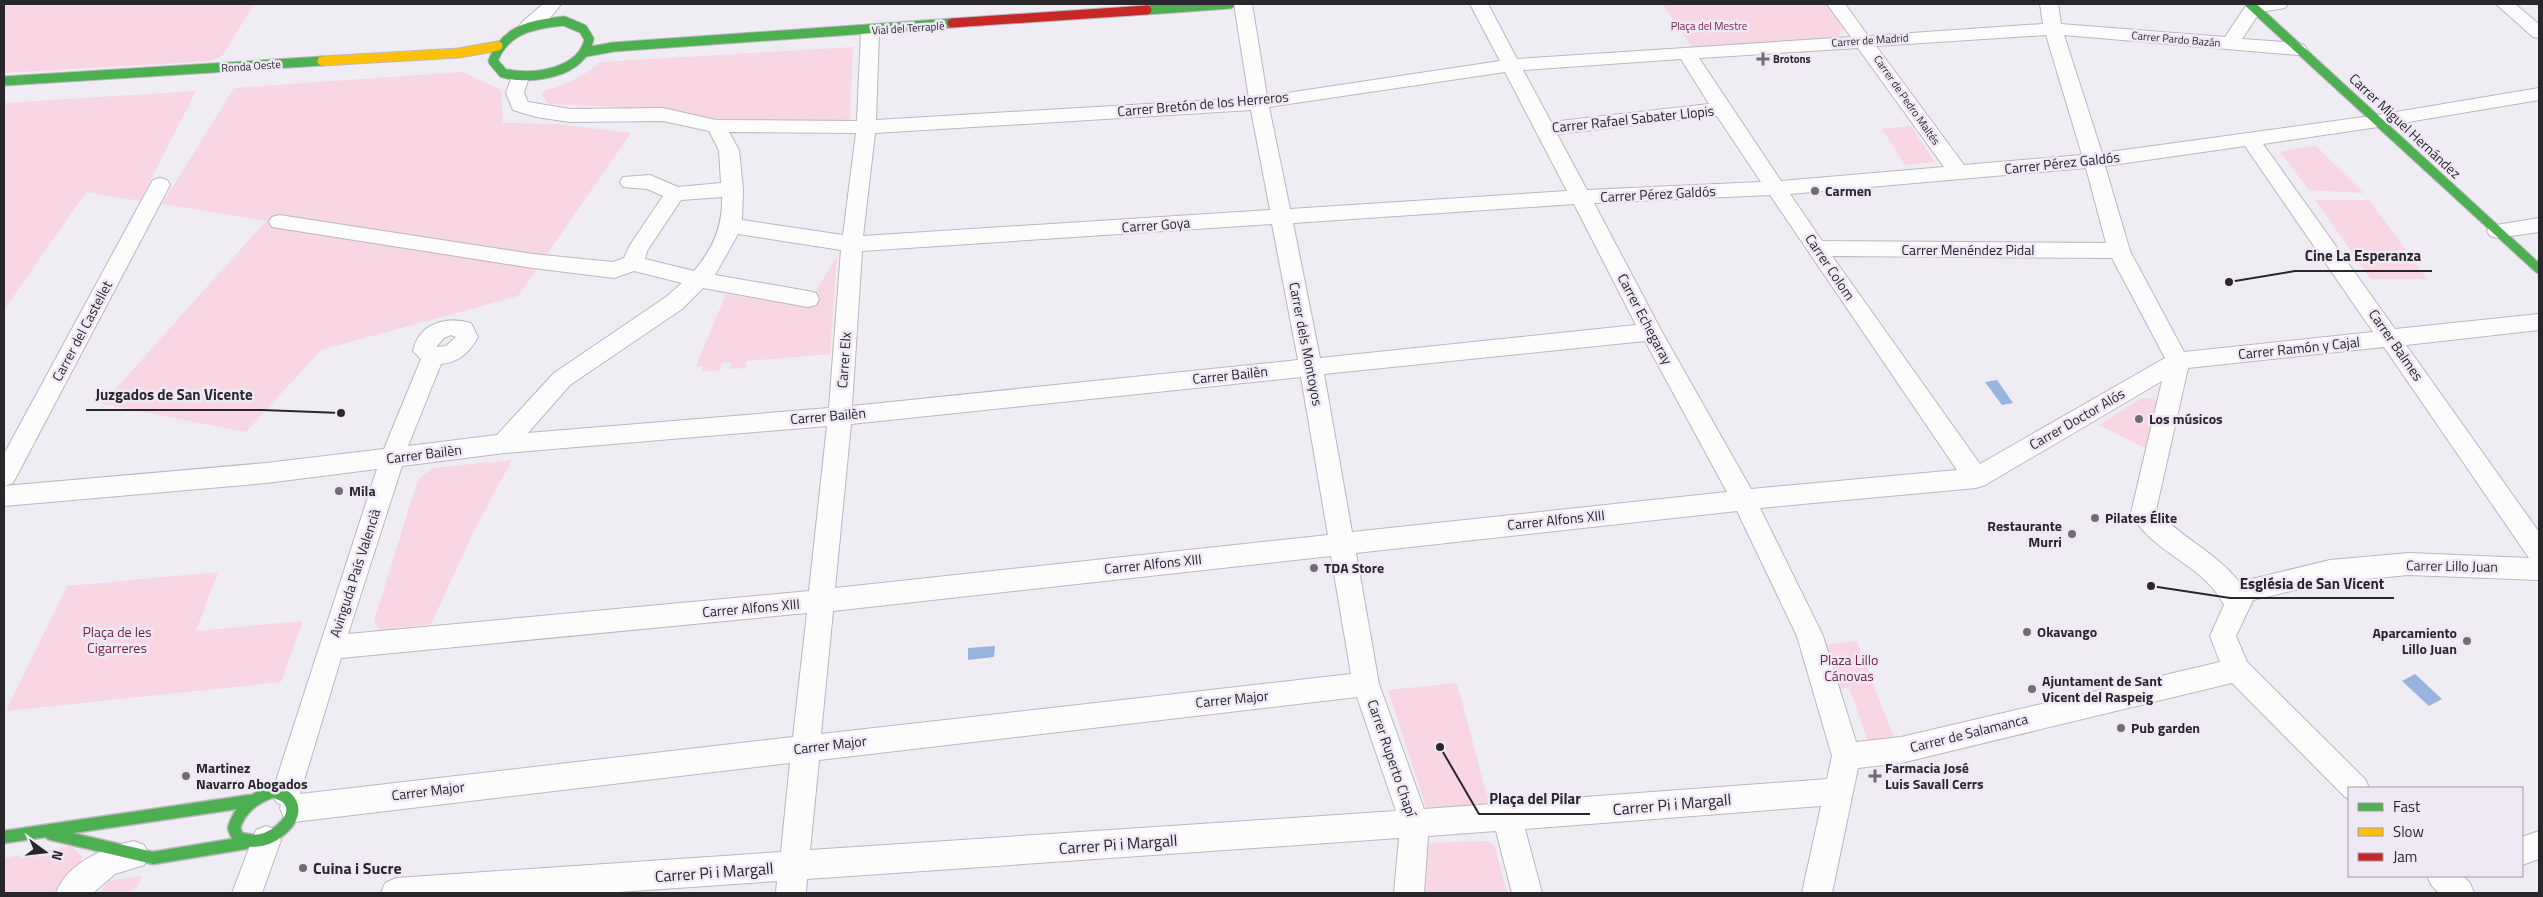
<svg xmlns="http://www.w3.org/2000/svg" width="2543" height="897" viewBox="0 0 2543 897" font-family="'Titillium Web',sans-serif">
<style>
.green{fill:#f8d6e4}
.water{fill:#98b3dd}
.lines{fill:none;stroke-linecap:round;stroke-linejoin:round}
.street-casing{stroke:#bab8bd;stroke-width:2}
.fast-far1-casing{stroke:#bab8bd;stroke-width:11}
.fast-casing{stroke:#bab8bd;stroke-width:15}
.slow-casing{stroke:#bab8bd;stroke-width:11}
.jam-casing{stroke:#bab8bd;stroke-width:11}
.street{fill:#fdfcfd;fill-rule:evenodd}
.fast-far1{stroke:#4caf50;stroke-width:9}
.fast{stroke:#4caf50;stroke-width:12}
.slow{stroke:#ffc107;stroke-width:9}
.jam{stroke:#c62828;stroke-width:9}
.poi-dot{fill:#6f6c72;stroke:#efe9f6;stroke-width:2}
.labels{text-anchor:middle;stroke-width:5;stroke-linejoin:round;paint-order:stroke}
.far-park-label{font-size:11px;fill:#751f46;stroke:#efe9f6}
.far-street-label{font-size:11px;fill:#2a272c;stroke:#efe9f6}
.far-poi-label{font-size:11px;font-weight:bold;fill:#2a272c;stroke:#efe9f6;text-anchor:start}
.street-label{font-size:14px;fill:#2a272c;stroke:#efe9f6}
.poi-label{font-size:14px;font-weight:bold;fill:#2a272c;stroke:#efe9f6;text-anchor:start}
.park-label{font-size:14px;fill:#751f46;stroke:#efe9f6}
.near-street-label{font-size:16px;fill:#2a272c;stroke:#efe9f6}
.near-poi-label{font-size:16px;font-weight:bold;fill:#2a272c;stroke:#efe9f6;text-anchor:start}
.leader{fill:none;stroke:#2a272c;stroke-width:2}
.callout-dot{fill:#2a272c;stroke:#efe9f6;stroke-width:2}
.callout-label{font-size:15px;text-anchor:middle;font-weight:bold;fill:#2a272c;stroke:#efe9f6;stroke-width:5;stroke-linejoin:round;paint-order:stroke}
</style>
<rect width="100%" height="100%" fill="#efecf3"/>
<g class="green">
<path d="M 4,4 L 254,4 L 222,56 L 211,61 L 4,73 Z"/>
<path d="M 1663,4 L 1829,4 L 1845,26 L 1836,39 L 1693,49 Z"/>
<path d="M 853,47 L 850,121 L 721,120 L 665,109 L 548,104 L 541,92 C 564,86 582,77 601,62 Z"/>
<path d="M 463,72 L 501,90 L 503,123 L 556,124 L 631,133 L 518,296 L 321,350 L 246,432 L 102,404 L 266,221 L 162,204 L 234,88 Z"/>
<path d="M 196,91 L 140,201 L 86,192 L 4,310 L 4,103 Z"/>
<path d="M 1911,126 L 1935,162 L 1905,165 L 1882,129 Z"/>
<path d="M 2315,145 L 2364,193 L 2309,190 L 2280,152 Z"/>
<path d="M 2315,200 L 2369,200 L 2427,279 L 2371,279 Z"/>
<path d="M 837,256 L 830,354 L 747,361 L 745,368 L 730,369 L 731,362 L 721,363 L 720,370 L 702,372 L 703,366 L 696,366 L 726,294 L 807,306 Z"/>
<path d="M 2142,398 L 2153,398 L 2157,404 L 2145,448 L 2099,425 Z"/>
<path d="M 512,460 L 475,529 L 431,624 L 380,630 L 374,621 L 418,479 L 433,468 Z"/>
<path d="M 218,572 L 196,631 L 303,621 L 281,682 L 6,711 L 67,586 Z"/>
<path d="M 1857,641 L 1895,741 L 1869,745 L 1849,687 L 1836,690 L 1823,645 Z"/>
<path d="M 1457,683 L 1489,803 L 1427,810 L 1388,690 Z"/>
<path d="M 1487,841 L 1495,847 L 1507,893 L 1425,893 L 1429,843 Z"/>
<path d="M 72,846 L 82,856 L 79,872 L 59,892 L 4,893 L 4,858 Z"/>
<path d="M 142,876 L 138,887 L 125,893 L 100,893 L 109,881 Z"/>
</g>
<g class="water">
<path d="M 1997,380 L 2013,403 L 2002,405 L 1985,382 Z"/>
<path d="M 995,646 L 994,657 L 968,660 L 968,648 Z"/>
<path d="M 2415,674 L 2442,699 L 2429,706 L 2402,681 Z"/>
</g>
<g class="lines">
<g class="street-casing">
<g id="street">
<path d="M 543,4 L 561,4 C 552,17 538,34 522,30 L 519,26 L 522,22 Z"/>
<path d="M 1234,4 L 1252,4 L 1267,96 L 1500,61 L 1470,4 L 1488,4 L 1517,59 L 1851,37 L 1827,4 L 1845,4 L 1868,36 L 2043,24 L 2040,4 L 2058,4 L 2061,24 L 2225,37 L 2247,4 L 2288,4 L 2285,8 L 2260,12 L 2242,39 L 2298,43 L 2304,45 L 2307,49 L 2304,53 L 2298,55 L 2064,35 L 2102,153 L 2378,115 L 2539,88 L 2539,100 L 2378,127 L 2263,144 L 2395,329 L 2539,314 L 2539,330 L 2406,345 L 2539,532 L 2539,580 L 2409,575 L 2330,582 L 2253,600 L 2236,636 L 2247,662 L 2365,779 L 2369,788 L 2349,788 L 2349,799 L 2345,797 L 2232,683 L 1901,763 L 1858,768 L 1832,893 L 1802,893 L 1821,806 L 1525,829 L 1542,893 L 1512,893 L 1496,831 L 1428,836 L 1424,893 L 1394,893 L 1399,838 L 807,879 L 806,893 L 776,893 L 777,881 L 604,893 L 381,893 L 385,883 L 396,878 L 781,852 L 790,763 L 294,822 L 284,818 L 280,808 L 281,805 L 276,802 L 272,793 L 377,469 L 266,483 L 4,506 L 4,486 L 266,463 L 384,449 L 421,359 L 413,351 C 419,323 446,316 471,323 L 478,337 C 469,353 459,362 441,364 L 408,446 L 497,435 L 554,373 L 666,297 L 682,283 L 634,271 L 614,278 L 533,268 L 272,227 L 269,222 L 272,217 L 279,215 L 533,254 L 613,262 L 624,258 L 630,245 L 663,196 L 647,189 L 623,187 L 620,182 L 623,177 L 650,175 L 678,187 L 721,183 L 719,150 L 709,131 L 663,121 L 570,122 L 536,117 L 513,110 L 506,93 L 513,73 L 527,73 L 529,77 L 524,93 L 528,102 L 570,109 L 663,108 L 716,120 L 857,121 L 861,31 L 864,27 L 876,27 L 879,31 L 876,120 L 1249,98 ZM 2046,35 L 2082,155 L 1964,165 L 1876,46 ZM 1858,48 L 1944,167 L 1781,181 L 1699,58 ZM 1681,59 L 1709,104 L 1551,122 L 1523,70 ZM 1505,72 L 1567,191 L 1290,209 L 1269,107 ZM 1251,110 L 1270,210 L 863,236 L 875,133 ZM 1717,116 L 1761,182 L 1587,190 L 1557,134 ZM 729,132 L 856,133 L 843,235 L 742,220 L 743,189 L 739,150 ZM 2245,146 L 2373,332 L 2184,352 L 2130,251 L 2105,166 ZM 2086,168 L 2106,243 L 1822,241 L 1790,194 ZM 1770,195 L 1957,470 L 1751,489 L 1662,332 L 1594,203 ZM 722,197 C 723,226 713,249 694,271 L 645,259 L 647,251 L 681,200 ZM 1574,204 L 1636,325 L 1320,358 L 1293,223 ZM 1272,224 L 1298,360 L 852,406 L 862,251 ZM 738,234 L 841,250 L 829,408 L 528,433 L 570,385 L 682,309 L 703,288 L 808,307 L 816,305 L 819,299 L 816,293 L 808,291 L 715,275 ZM 1832,256 L 2112,258 L 2165,358 L 1980,464 ZM 451,335 L 456,337 L 446,346 L 436,347 L 444,338 ZM 1645,341 L 1727,492 L 1352,532 L 1324,374 ZM 2384,347 L 2529,558 L 2409,553 L 2330,560 L 2239,582 C 2216,552 2181,538 2156,510 L 2188,368 ZM 1301,377 L 1328,535 L 835,588 L 851,424 ZM 2162,381 L 2131,513 C 2151,553 2204,564 2224,605 L 2210,636 L 2220,662 L 1901,737 L 1856,742 L 1823,636 L 1760,508 L 1976,488 L 1985,485 ZM 827,426 L 809,591 L 348,634 L 402,466 L 504,453 ZM 1737,511 L 1797,636 L 1832,756 L 1827,779 L 1424,809 L 1379,684 L 1356,553 ZM 1331,556 L 1351,674 L 821,734 L 833,611 ZM 807,613 L 793,737 L 300,794 L 341,658 ZM 1357,697 L 1396,811 L 810,850 L 819,760 Z"/>
<path d="M 2496,4 L 2515,4 L 2539,24 L 2539,38 L 2533,37 Z"/>
<path d="M 160,178 L 167,180 L 170,185 L 13,483 L 4,486 L 4,454 L 150,185 L 153,180 Z"/>
<path d="M 2539,218 L 2539,232 L 2497,238 L 2490,236 L 2487,231 L 2490,226 Z"/>
<path d="M 266,826 L 276,830 L 281,840 L 262,893 L 232,893 L 256,830 Z"/>
<path d="M 2539,831 L 2539,859 L 2522,865 L 2522,837 Z"/>
<path d="M 134,841 L 144,845 L 149,855 L 144,865 L 115,874 L 93,893 L 56,893 C 67,863 105,847 134,841 Z"/>
<path d="M 2427,876 L 2463,876 L 2470,883 L 2474,893 L 2439,893 L 2432,886 Z"/>
</g>
</g>
<g class="fast-far1-casing">
<g id="fast-far1">
<path d="M 2250,4 L 2539,269"/>
<path d="M 1147,10 L 1230,4"/>
<path d="M 564,21 L 583,29 L 589,39 C 583,73 531,81 503,73 L 493,61 C 505,29 533,24 564,21 Z"/>
<path d="M 586,52 L 613,47 L 952,23"/>
<path d="M 4,81 L 322,61"/>
</g>
</g>
<g class="fast-casing">
<g id="fast">
<path d="M 273,791 C 277,793 284,795 287,798 C 304,815 277,837 261,840 C 253,842 246,840 238,838 L 234,828 C 240,808 254,798 273,791 Z"/>
<path d="M 51,834 L 153,858 L 245,843"/>
<path d="M 4,837 L 250,801"/>
</g>
</g>
<g class="slow-casing">
<path id="slow" d="M 322,61 L 459,53 L 498,46"/>
</g>
<g class="jam-casing">
<path id="jam" d="M 952,23 L 1147,10"/>
</g>
<use href="#street" class="street"/>
<use href="#fast-far1" class="fast-far1"/>
<use href="#fast" class="fast"/>
<use href="#slow" class="slow"/>
<use href="#jam" class="jam"/>
</g>
<g class="poi-dot">
<path d="M1760.5 51.5h5v5h5v5h-5v5h-5v-5h-5v-5h5z"/>
<circle cx="1815" cy="191" r="5"/>
<circle cx="2139" cy="419" r="5"/>
<circle cx="339" cy="491" r="5"/>
<circle cx="2095" cy="518" r="5"/>
<circle cx="2072" cy="534" r="5"/>
<circle cx="1314" cy="568" r="5"/>
<circle cx="2027" cy="632" r="5"/>
<circle cx="2467" cy="641" r="5"/>
<circle cx="2032" cy="689" r="5"/>
<circle cx="2121" cy="728" r="5"/>
<circle cx="186" cy="776" r="5"/>
<path d="M1872.5 768.5h5v5h5v5h-5v5h-5v-5h-5v-5h5z"/>
<circle cx="303" cy="868" r="5"/>
</g>
<g class="labels">
<g class="far-park-label">
<text x="1709" y="30">Plaça del Mestre</text>
</g>
<g class="far-street-label">
<text transform="translate(908 28) rotate(-4)" y="4">Vial del Terraplè</text>
<text transform="translate(2176 39) rotate(5)" y="4">Carrer Pardo Bazán</text>
<text transform="translate(1870 40) rotate(-4)" y="4">Carrer de Madrid</text>
<text transform="translate(251 66) rotate(-4)" y="4">Ronda Oeste</text>
<text transform="translate(1907 100) rotate(55)" y="4">Carrer de Pedro Maltés</text>
</g>
<g class="far-poi-label">
<text x="1773" y="63">Brotons</text>
</g>
<g class="street-label">
<text transform="translate(1203 104) rotate(-5)" y="5">Carrer Bretón de los Herreros</text>
<text transform="translate(1633 119) rotate(-6)" y="5">Carrer Rafael Sabater Llopis</text>
<text transform="translate(2405 126) rotate(43)" y="5">Carrer Miguel Hernández</text>
<text transform="translate(2062 163) rotate(-6)" y="5">Carrer Pérez Galdós</text>
<text transform="translate(1658 194) rotate(-3)" y="5">Carrer Pérez Galdós</text>
<text transform="translate(1156 225) rotate(-4)" y="5">Carrer Goya</text>
<text x="1968" y="255">Carrer Menéndez Pidal</text>
<text transform="translate(1830 267) rotate(56)" y="5">Carrer Colom</text>
<text transform="translate(1645 319) rotate(62)" y="5">Carrer Echegaray</text>
<text transform="translate(82 331) rotate(-62)" y="5">Carrer del Castellet</text>
<text transform="translate(1306 344) rotate(79)" y="5">Carrer dels Montoyos</text>
<text transform="translate(2396 345) rotate(55)" y="5">Carrer Balmes</text>
<text transform="translate(2299 348) rotate(-6)" y="5">Carrer Ramón y Cajal</text>
<text transform="translate(844 360) rotate(-86)" y="5">Carrer Elx</text>
<text transform="translate(1230 375) rotate(-6)" y="5">Carrer Bailèn</text>
<text transform="translate(828 416) rotate(-5)" y="5">Carrer Bailèn</text>
<text transform="translate(2077 419) rotate(-30)" y="5">Carrer Doctor Alós</text>
<text transform="translate(424 454) rotate(-7)" y="5">Carrer Bailèn</text>
<text transform="translate(1556 520) rotate(-6)" y="5">Carrer Alfons XIII</text>
<text transform="translate(1153 564) rotate(-6)" y="5">Carrer Alfons XIII</text>
<text transform="translate(2452 566) rotate(1)" y="5">Carrer Lillo Juan</text>
<text transform="translate(355 573) rotate(-72)" y="5">Avinguda País Valencià</text>
<text transform="translate(751 608) rotate(-5)" y="5">Carrer Alfons XIII</text>
<text transform="translate(1232 699) rotate(-6)" y="5">Carrer Major</text>
<text transform="translate(1969 733) rotate(-14)" y="5">Carrer de Salamanca</text>
<text transform="translate(830 745) rotate(-7)" y="5">Carrer Major</text>
<text transform="translate(1392 758) rotate(71)" y="5">Carrer Ruperto Chapí</text>
<text transform="translate(428 791) rotate(-7)" y="5">Carrer Major</text>
</g>
<g class="poi-label">
<text x="1825" y="196">Carmen</text>
<text x="2149" y="424">Los músicos</text>
<text x="349" y="496">Mila</text>
<text x="2105" y="523">Pilates Élite</text>
<text x="2062" y="531" text-anchor="end">Restaurante<tspan x="2062" dy="16">Murri</tspan></text>
<text x="1324" y="573">TDA Store</text>
<text x="2037" y="637">Okavango</text>
<text x="2457" y="638" text-anchor="end">Aparcamiento<tspan x="2457" dy="16">Lillo Juan</tspan></text>
<text x="2042" y="686">Ajuntament de Sant<tspan x="2042" dy="16">Vicent del Raspeig</tspan></text>
<text x="2131" y="733">Pub garden</text>
<text x="196" y="773">Martinez<tspan x="196" dy="16">Navarro Abogados</tspan></text>
<text x="1885" y="773">Farmacia José<tspan x="1885" dy="16">Luis Savall Cerrs</tspan></text>
</g>
<g class="park-label">
<text x="117" y="637">Plaça de les<tspan x="117" dy="16">Cigarreres</tspan></text>
<text x="1849" y="665">Plaza Lillo<tspan x="1849" dy="16">Cánovas</tspan></text>
</g>
<g class="near-street-label">
<text transform="translate(1672 804) rotate(-5)" y="6">Carrer Pi i Margall</text>
<text transform="translate(1118 844) rotate(-4)" y="6">Carrer Pi i Margall</text>
<text transform="translate(714 872) rotate(-4)" y="6">Carrer Pi i Margall</text>
</g>
<g class="near-poi-label">
<text x="313" y="874">Cuina i Sucre</text>
</g>
</g>
<path class="leader" d="M2229 282L2295 271H2432M341 413L263 410H86M2151 586L2230 598H2394M1440 747L1479 814H1590"/>
<g class="callout-dot">
<circle cx="2229" cy="282" r="5"/>
<circle cx="341" cy="413" r="5"/>
<circle cx="2151" cy="586" r="5"/>
<circle cx="1440" cy="747" r="5"/>
</g>
<g class="callout-label">
<text x="2363" y="261">Cine La Esperanza</text>
<text x="174" y="400">Juzgados de San Vicente</text>
<text x="2312" y="589">Església de San Vicent</text>
<text x="1535" y="804">Plaça del Pilar</text>
</g>
<rect width="2543" height="897" fill="none" stroke="#2a272c" stroke-width="10"/>
<rect x="2348" y="787" width="175" height="90" fill="#efe9f6" stroke="#a09ba5"/>
<rect x="2358" y="803" width="25" height="8" fill="#4caf50" stroke="#a09ba5"/>
<text x="2393" y="812" font-size="15" fill="#2a272c">Fast</text>
<rect x="2358" y="828" width="25" height="8" fill="#ffc107" stroke="#a09ba5"/>
<text x="2393" y="837" font-size="15" fill="#2a272c">Slow</text>
<rect x="2358" y="853" width="25" height="8" fill="#c62828" stroke="#a09ba5"/>
<text x="2393" y="862" font-size="15" fill="#2a272c">Jam</text>
<g transform="translate(45 852) rotate(105)" stroke="#efe9f6" stroke-width="4" paint-order="stroke">
<path d="M0-4L9 19L0 12L-9 19Z" fill="#2a272c"/>
<text y="-8" font-size="14" font-weight="bold" text-anchor="middle" fill="#2a272c">N</text>
</g>
</svg>
